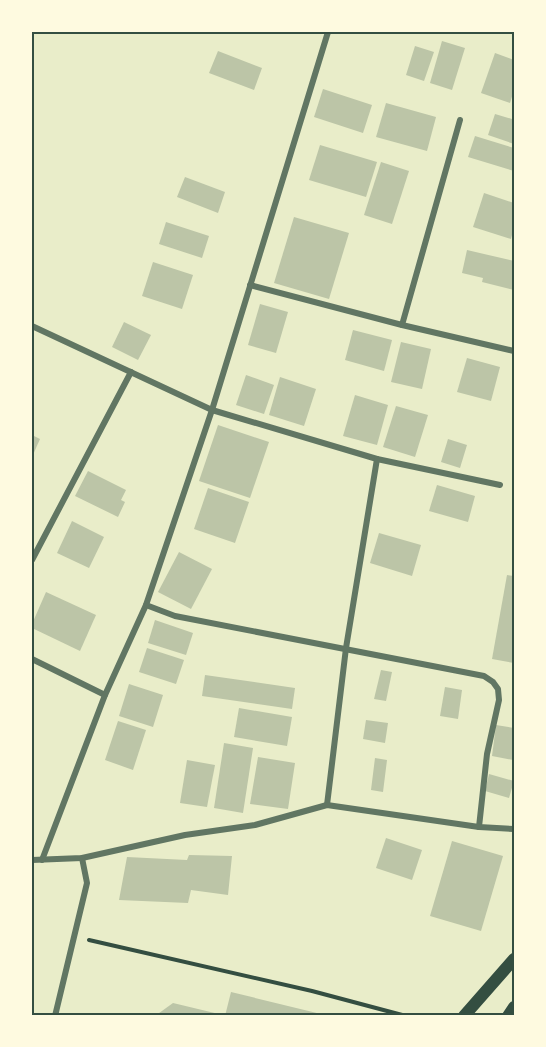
<svg xmlns="http://www.w3.org/2000/svg" width="546" height="1047" viewBox="0 0 546 1047" font-family="'Nunito Sans',sans-serif">
<style>
.building{fill:#bcc5a7}
.lines{fill:none;stroke-linecap:round;stroke-linejoin:round}
.path{stroke:#344e41;stroke-width:4}
.minor{stroke:#617663;stroke-width:6}
.secondary{stroke:#344e41;stroke-width:12}
.neatline{fill:none;stroke:#344e41;stroke-width:2}
</style>
<rect width="100%" height="100%" fill="#e9edc9"/>
<g class="building">
<path d="M 442,41 L 465,48 L 452,90 L 430,83 Z"/>
<path d="M 415,46 L 434,52 L 424,81 L 406,75 Z"/>
<path d="M 218,51 L 262,68 L 254,90 L 209,73 Z"/>
<path d="M 495,53 L 514,60 L 514,90 L 510,103 L 481,93 Z"/>
<path d="M 323,89 L 372,105 L 363,133 L 314,117 Z"/>
<path d="M 386,103 L 436,117 L 427,151 L 376,137 Z"/>
<path d="M 514,112 L 514,144 L 488,135 L 495,114 L 512,119 Z"/>
<path d="M 475,136 L 514,148 L 514,171 L 468,157 Z"/>
<path d="M 320,145 L 377,162 L 366,197 L 309,180 Z"/>
<path d="M 381,162 L 409,171 L 392,224 L 364,215 Z"/>
<path d="M 185,177 L 225,192 L 218,213 L 177,197 Z"/>
<path d="M 484,193 L 514,203 L 514,227 L 511,239 L 473,227 Z"/>
<path d="M 294,217 L 349,233 L 329,299 L 274,283 Z"/>
<path d="M 166,222 L 209,236 L 202,258 L 159,244 Z"/>
<path d="M 467,250 L 514,261 L 514,290 L 482,282 L 483,278 L 462,273 Z"/>
<path d="M 153,262 L 193,275 L 182,309 L 142,296 Z"/>
<path d="M 260,304 L 288,312 L 276,353 L 248,345 Z"/>
<path d="M 124,322 L 151,335 L 138,360 L 112,347 Z"/>
<path d="M 353,330 L 392,340 L 384,371 L 345,360 Z"/>
<path d="M 401,342 L 431,349 L 422,389 L 391,382 Z"/>
<path d="M 467,358 L 500,367 L 491,401 L 457,392 Z"/>
<path d="M 246,375 L 274,385 L 264,414 L 236,405 Z"/>
<path d="M 280,377 L 316,389 L 304,426 L 269,415 Z"/>
<path d="M 355,395 L 388,405 L 377,445 L 343,436 Z"/>
<path d="M 396,406 L 428,415 L 415,457 L 383,447 Z"/>
<path d="M 218,425 L 269,442 L 250,498 L 199,481 Z"/>
<path d="M 32,435 L 40,439 L 32,457 Z"/>
<path d="M 448,439 L 467,445 L 460,468 L 441,462 Z"/>
<path d="M 88,471 L 126,490 L 121,500 L 125,502 L 118,517 L 75,496 Z"/>
<path d="M 437,485 L 475,496 L 468,522 L 429,511 Z"/>
<path d="M 208,488 L 249,502 L 235,543 L 194,529 Z"/>
<path d="M 72,521 L 104,537 L 89,568 L 57,553 Z"/>
<path d="M 379,533 L 421,545 L 412,576 L 370,563 Z"/>
<path d="M 179,552 L 212,569 L 191,609 L 158,592 Z"/>
<path d="M 507,575 L 514,576 L 514,663 L 492,659 Z"/>
<path d="M 46,592 L 96,615 L 80,651 L 32,628 L 32,624 Z"/>
<path d="M 155,620 L 193,633 L 186,655 L 148,643 Z"/>
<path d="M 147,648 L 184,660 L 176,684 L 139,672 Z"/>
<path d="M 381,670 L 392,672 L 386,701 L 374,699 Z"/>
<path d="M 205,675 L 295,688 L 292,709 L 202,696 Z"/>
<path d="M 129,684 L 163,695 L 153,727 L 119,716 Z"/>
<path d="M 445,687 L 462,690 L 458,719 L 440,716 Z"/>
<path d="M 239,708 L 292,717 L 287,746 L 234,737 Z"/>
<path d="M 366,720 L 388,723 L 385,743 L 363,739 Z"/>
<path d="M 118,721 L 146,730 L 133,770 L 105,760 Z"/>
<path d="M 496,725 L 514,728 L 513,760 L 492,756 Z"/>
<path d="M 224,743 L 253,748 L 243,813 L 214,808 Z"/>
<path d="M 258,757 L 295,763 L 288,809 L 250,804 Z"/>
<path d="M 375,758 L 387,760 L 383,792 L 371,790 Z"/>
<path d="M 187,760 L 215,765 L 207,807 L 180,803 Z"/>
<path d="M 489,774 L 514,781 L 509,798 L 485,791 Z"/>
<path d="M 386,838 L 422,850 L 412,880 L 376,868 Z"/>
<path d="M 452,841 L 503,856 L 481,931 L 430,916 Z"/>
<path d="M 189,855 L 232,856 L 228,895 L 191,890 L 188,903 L 119,900 L 127,857 L 187,860 Z"/>
<path d="M 231,992 L 325,1015 L 324,1016 L 225,1016 Z"/>
<path d="M 173,1003 L 223,1015 L 223,1016 L 155,1016 Z"/>
</g>
<g class="lines">
<path class="path" d="M 89,940 L 312,991 L 406,1016"/>
<g class="minor">
<path d="M 250,285 L 402,325 L 514,351"/>
<path d="M 402,325 L 460,120"/>
<path d="M 32,326 L 212,410 L 377,459 L 346,648 L 327,805"/>
<path d="M 377,459 L 500,485"/>
<path d="M 32,560 L 131,372"/>
<path d="M 146,605 L 175,616 L 484,676 L 493,682 L 498,689 L 499,700 L 487,754 L 479,827"/>
<path d="M 32,659 L 105,695"/>
<path d="M 32,860 L 82,858 L 185,835 L 255,825 L 327,805 L 479,827 L 514,829"/>
<path d="M 42,860 L 105,695 L 146,605 L 212,410 L 328,32"/>
<path d="M 55,1016 L 87,883 L 82,858"/>
</g>
<g class="secondary">
<path d="M 464,1016 L 514,959"/>
<path d="M 508,1016 L 514,1007"/>
</g>
</g>
<rect width="546" height="1047" fill="none" stroke="#fefae0" stroke-width="66"/>
<rect x="33" y="33" width="480" height="981" class="neatline"/>
</svg>
